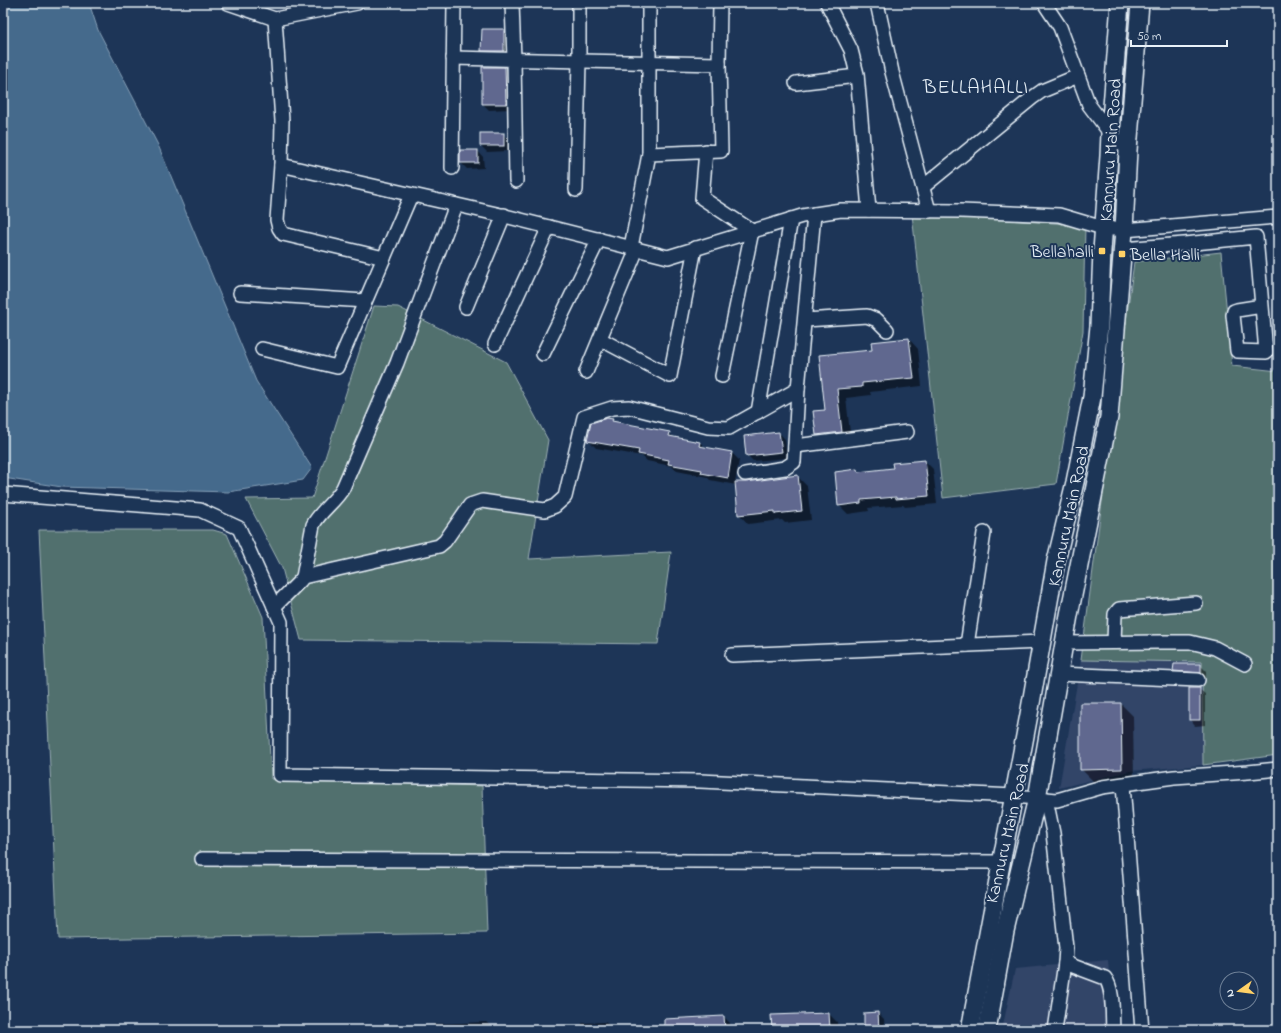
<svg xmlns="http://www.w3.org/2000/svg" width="1281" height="1033" viewBox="0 0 1281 1033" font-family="'Indie Flower',sans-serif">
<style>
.built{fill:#314468}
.green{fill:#516f6e;stroke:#9cb0b3}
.water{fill:#456a8c;stroke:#86a0b7}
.shadow{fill:#0007}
.building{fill:#60678f;stroke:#e8f1f8}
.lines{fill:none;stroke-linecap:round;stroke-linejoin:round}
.minor-casing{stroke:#e8f1f8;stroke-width:16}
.major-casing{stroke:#e8f1f8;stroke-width:20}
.minor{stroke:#1d3557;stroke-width:13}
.major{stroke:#1d3557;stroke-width:17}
.poi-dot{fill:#ffd166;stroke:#1d3557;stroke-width:1.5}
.labels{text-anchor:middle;stroke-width:4;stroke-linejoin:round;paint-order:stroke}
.street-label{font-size:18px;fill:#e8f1f8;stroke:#1d3557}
.poi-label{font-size:18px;fill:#e8f1f8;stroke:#1d3557;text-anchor:end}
.quarter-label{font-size:20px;letter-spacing:1px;fill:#e8f1f8;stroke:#1d3557}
</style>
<rect width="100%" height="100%" fill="#1d3557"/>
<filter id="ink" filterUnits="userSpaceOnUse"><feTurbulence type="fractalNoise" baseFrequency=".025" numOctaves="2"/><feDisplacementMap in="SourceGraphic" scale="8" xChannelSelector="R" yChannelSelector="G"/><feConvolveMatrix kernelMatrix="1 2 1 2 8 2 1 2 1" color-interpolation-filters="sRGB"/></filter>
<g filter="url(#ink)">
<g class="built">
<path d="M 1081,660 L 1203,662 L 1203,765 L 1130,771 L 1059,788 Z"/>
<path d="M 1108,960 L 1113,1030 L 1002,1030 L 1015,969 Z"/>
</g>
<g class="green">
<path d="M 912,214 L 1085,225 L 1083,331 L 1056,484 L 943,498 Z"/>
<path d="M 1221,252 L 1232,366 L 1278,371 L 1278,755 L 1203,765 L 1202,662 L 1081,660 L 1134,262 Z"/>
<path d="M 374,306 L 398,307 L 506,362 L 548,440 L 529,559 L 671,552 L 658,644 L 301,640 L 282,568 L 246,499 L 312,498 Z"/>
<path d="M 39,530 L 213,530 L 227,534 L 263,617 L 271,779 L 482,786 L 487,933 L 58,939 Z"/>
</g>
<path class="water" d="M 3,3 L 89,3 L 98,30 L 158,145 L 256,381 L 312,468 L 303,480 L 228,492 L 62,487 L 3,478 Z"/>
<g class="shadow">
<path d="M 503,30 L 509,36 L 510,57 L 488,56 L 482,50 Z"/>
<path d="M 483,68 L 504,68 L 510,74 L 511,109 L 489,110 L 483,104 Z"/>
<path d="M 503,134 L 509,140 L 509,151 L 487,152 L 481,146 Z"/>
<path d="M 478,151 L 483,157 L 484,168 L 467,169 L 461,163 Z"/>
<path d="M 909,339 L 918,349 L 922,386 L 870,392 L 871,395 L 846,398 L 851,441 L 826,444 L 817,435 L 826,410 L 820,356 L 873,351 Z"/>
<path d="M 612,420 L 615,423 L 669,433 L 674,438 L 700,442 L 705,448 L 732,453 L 739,460 L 735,483 L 746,483 L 798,477 L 807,486 L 811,520 L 785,523 L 782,520 L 748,524 L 739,514 L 736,485 L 710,480 L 707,477 L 677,471 L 671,466 L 647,461 L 642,456 L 596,448 L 588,440 Z"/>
<path d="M 779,433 L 785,439 L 787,458 L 753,461 L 747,455 Z"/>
<path d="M 925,461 L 933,469 L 937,504 L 905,507 L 903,505 L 868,508 L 869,511 L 848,514 L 839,505 L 857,470 L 859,472 L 894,469 Z"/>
<path d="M 1200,665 L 1206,671 L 1206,678 L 1180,676 L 1174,671 Z"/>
<path d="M 1199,689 L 1205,694 L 1205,725 L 1195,726 L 1190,720 Z"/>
<path d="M 1121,704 L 1133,716 L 1134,781 L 1093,781 L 1081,769 Z"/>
<path d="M 878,1013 L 884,1019 L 885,1030 L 865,1030 Z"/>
<path d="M 829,1014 L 837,1022 L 838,1030 L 773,1030 L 772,1016 Z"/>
<path d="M 724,1017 L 730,1023 L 730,1030 L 665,1030 Z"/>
<path d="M 486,1022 L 492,1027 L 492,1030 L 434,1030 L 434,1024 Z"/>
<path d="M 605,1022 L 611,1027 L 611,1030 L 583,1030 L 582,1023 Z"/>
<path d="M 381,1026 L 385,1030 L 338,1030 L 361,1029 L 361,1027 Z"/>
</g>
<g class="building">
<path d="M 482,29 L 504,29 L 504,51 L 481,51 Z"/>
<path d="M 482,67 L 505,67 L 506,104 L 482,104 Z"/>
<rect x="480" y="133" width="24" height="13"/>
<rect x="460" y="150" width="18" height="13"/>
<path d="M 909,338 L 914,378 L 862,383 L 862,387 L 837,389 L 842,432 L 816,435 L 813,411 L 825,410 L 819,355 L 872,350 L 871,342 Z"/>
<path d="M 607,418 L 613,419 L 612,421 L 670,432 L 669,436 L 700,442 L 699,446 L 732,452 L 728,478 L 701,473 L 702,470 L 668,464 L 669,460 L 638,454 L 639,450 L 587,441 L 591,423 Z"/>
<path d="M 779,432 L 782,452 L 746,456 L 744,436 Z"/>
<path d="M 925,460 L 929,496 L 896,499 L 896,497 L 861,500 L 861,503 L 838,506 L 835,472 L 857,469 L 858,472 L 893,468 L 892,463 Z"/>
<path d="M 798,475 L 802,511 L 775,514 L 775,511 L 738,515 L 735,482 L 746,482 Z"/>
<path d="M 1174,664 L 1201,664 L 1201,673 L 1173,671 Z"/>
<rect x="1189" y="688" width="11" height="32"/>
<path d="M 1080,703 L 1121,703 L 1122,769 L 1080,770 Z"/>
<path d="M 878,1012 L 879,1030 L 864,1030 L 864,1013 Z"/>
<path d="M 829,1013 L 830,1030 L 772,1030 L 771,1015 Z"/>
<path d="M 724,1016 L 725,1030 L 664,1030 L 664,1019 Z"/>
</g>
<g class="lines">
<g class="minor-casing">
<g id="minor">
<path d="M 228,3 L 275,19 L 357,3"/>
<path d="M 512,3 L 514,59 L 516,181"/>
<path d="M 827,3 L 851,50 L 857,74 L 869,210"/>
<path d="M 877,3 L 892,72 L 929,211"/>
<path d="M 1044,3 L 1060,27 L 1089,105 L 1110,133 L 1128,150"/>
<path d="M 275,19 L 282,121 L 281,165 L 501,215 L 668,257 L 802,216 L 841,210 L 961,211 L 1059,215 L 1103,228 L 1124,230 L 1278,217"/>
<path d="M 453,58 L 719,64 L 721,151 L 649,154 L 631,247"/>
<path d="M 719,64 L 720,3"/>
<path d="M 796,83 L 857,76"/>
<path d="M 706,151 L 702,198 L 752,231 L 722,376"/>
<path d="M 649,154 L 649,3"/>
<path d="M 281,165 L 277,220 L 279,228 L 283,234 L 384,258"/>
<path d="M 452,168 L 454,3"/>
<path d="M 923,187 L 1032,98 L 1042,91 L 1078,76"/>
<path d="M 576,190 L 579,61 L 579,3"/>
<path d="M 1123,249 L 1184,244 L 1256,237 L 1266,352 L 1237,351 L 1233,315 L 1234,311 L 1237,310 L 1262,306"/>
<path d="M 240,293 L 365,301"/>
<path d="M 466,307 L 504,215"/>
<path d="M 805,320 L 867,316 L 877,320 L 887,330"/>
<path d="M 600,339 L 670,376 L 695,248"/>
<path d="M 495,344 L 549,227"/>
<path d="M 262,349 L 337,367 L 411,195"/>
<path d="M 543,354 L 599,239"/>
<path d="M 586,372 L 637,249"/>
<path d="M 758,412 L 791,219"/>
<path d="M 795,446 L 907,432"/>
<path d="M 745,474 L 785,468 L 794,462 L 798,389 L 814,214"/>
<path d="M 3,494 L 200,510 L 239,528 L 281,622 L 280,775 L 700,781 L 1014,796 L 1057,800 L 1102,787 L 1174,777 L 1248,772 L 1278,769"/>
<path d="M 303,577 L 439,546 L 445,541 L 470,505 L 482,501 L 545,510 L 555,506 L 565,497 L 584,417 L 612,408 L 629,407 L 708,427 L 729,428 L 798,389"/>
<path d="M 274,607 L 300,581 L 303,577 L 313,525 C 320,511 335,502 343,488 L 397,363 L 456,205"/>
<path d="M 1114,642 L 1115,614 L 1119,609 L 1196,603"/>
<path d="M 1064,643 L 1161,642 L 1190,642 L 1215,648 L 1245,664"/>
<path d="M 967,645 L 984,533"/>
<path d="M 732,655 L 1042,642"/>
<path d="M 1059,674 L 1198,680"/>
<path d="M 1123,785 L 1142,1030"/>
<path d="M 1046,799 L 1053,833 L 1066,948 L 1065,963 L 1055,1030"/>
<path d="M 202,859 L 1001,862"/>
<path d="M 1065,963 L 1105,978 C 1114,989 1112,1015 1113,1030"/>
</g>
</g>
<g class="major-casing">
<g id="major">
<path d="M 970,1030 L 1030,709 L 1056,561 L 1075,482 L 1092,397 L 1099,326 L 1102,251 L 1109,156 L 1110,133 L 1120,3"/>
<path d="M 987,1030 L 1005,931 L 1037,798 L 1069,615 L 1109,417 L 1124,230 L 1128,150 L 1140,3"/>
</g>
</g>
<use href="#minor" class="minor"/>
<use href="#major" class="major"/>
</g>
</g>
<g class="poi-dot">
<rect x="1098" y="247" width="8" height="8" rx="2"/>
<rect x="1118" y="250" width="8" height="8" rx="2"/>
</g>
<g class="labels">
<g class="street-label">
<text transform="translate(1110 150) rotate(-86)" y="6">Kannuru Main Road</text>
<text transform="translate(1068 516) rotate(-78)" y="6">Kannuru Main Road</text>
<text transform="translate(1007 833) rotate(-77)" y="6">Kannuru Main Road</text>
</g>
<g class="poi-label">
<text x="1094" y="257">Bellahalli</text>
<text x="1130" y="260" text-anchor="start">Bella Halli</text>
</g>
<g class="quarter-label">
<text x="976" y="93">BELLAHALLI</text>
</g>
</g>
<rect width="1281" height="1033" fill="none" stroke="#1d3557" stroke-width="16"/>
<rect x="8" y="8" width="1265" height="1017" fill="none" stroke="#e8f1f8" stroke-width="1.5" filter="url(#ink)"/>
<g transform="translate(1239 991) rotate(256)"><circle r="19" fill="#1d3557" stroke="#6e8097"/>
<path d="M0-3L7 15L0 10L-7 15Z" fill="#ffd166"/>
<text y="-6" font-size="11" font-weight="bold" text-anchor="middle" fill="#e8f1f8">N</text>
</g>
<path d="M1131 40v6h96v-6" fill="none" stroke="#e8f1f8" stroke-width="2"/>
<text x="1137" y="40" font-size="12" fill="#e8f1f8" stroke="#1d3557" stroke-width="3" paint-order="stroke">50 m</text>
</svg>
